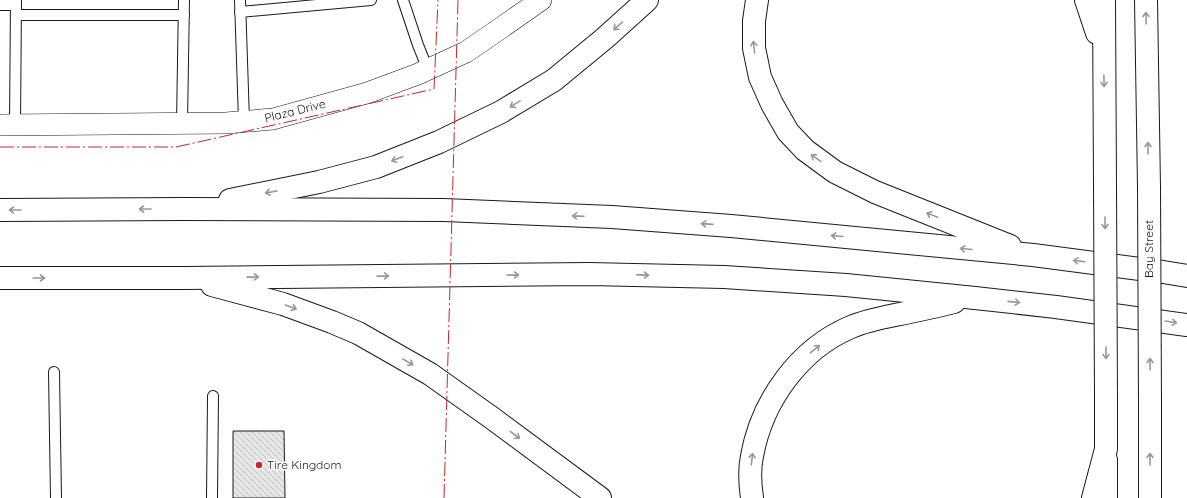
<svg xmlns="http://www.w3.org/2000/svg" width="1187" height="498" viewBox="0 0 1187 498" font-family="Quicksand,sans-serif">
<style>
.building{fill:url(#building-back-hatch);stroke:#1a1a1a}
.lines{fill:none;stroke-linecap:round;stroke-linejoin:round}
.lane-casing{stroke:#1a1a1a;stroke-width:12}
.street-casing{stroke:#1a1a1a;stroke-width:22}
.secondary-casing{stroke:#1a1a1a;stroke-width:24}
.primary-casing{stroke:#1a1a1a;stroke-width:24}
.lane{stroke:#fff;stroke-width:10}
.street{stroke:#fff;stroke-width:21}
.secondary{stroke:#fff;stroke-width:22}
.primary{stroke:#fff;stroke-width:22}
.primary-bridge-casing{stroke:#1a1a1a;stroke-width:24;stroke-linecap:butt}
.primary-bridge{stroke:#fff;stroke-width:22}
.power{stroke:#c62828;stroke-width:1;stroke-dasharray:14 3 2 3;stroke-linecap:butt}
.oneway{stroke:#989898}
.poi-dot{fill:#c62828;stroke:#fff;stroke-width:1.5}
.labels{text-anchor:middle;stroke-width:3;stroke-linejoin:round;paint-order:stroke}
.street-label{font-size:12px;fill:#1a1a1a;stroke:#fff}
.poi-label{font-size:12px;fill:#1a1a1a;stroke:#fff;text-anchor:start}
</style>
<defs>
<pattern id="building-back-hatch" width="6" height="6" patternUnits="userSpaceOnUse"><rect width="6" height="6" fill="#e6e6e6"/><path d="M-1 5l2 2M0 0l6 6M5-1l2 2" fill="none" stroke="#c5c5c5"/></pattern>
</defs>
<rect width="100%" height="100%" fill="#fff"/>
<path class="building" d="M 233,431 L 284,431 L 285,498 L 233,498 Z"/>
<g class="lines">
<g class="lane-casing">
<g id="lane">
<path d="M 240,0 L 244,121"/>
<path d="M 403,0 L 418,45 L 428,70"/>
<path d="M 0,5 L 16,5"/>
<path d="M 240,12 L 371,0"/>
<path d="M 16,15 L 184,15"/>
<path d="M 182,123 L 184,0"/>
<path d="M 15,125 L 16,0"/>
<path d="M 54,372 L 56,498"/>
<path d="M 212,498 L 213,396"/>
</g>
</g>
<g class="street-casing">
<path id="street" d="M 0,125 L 226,123 L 273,119 L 367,93 L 418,74 L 466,52 L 498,30 L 541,0"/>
</g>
<g class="secondary-casing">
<path id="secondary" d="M 1106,460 L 1106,498"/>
</g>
<g class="primary-casing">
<g id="primary">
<path d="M 757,0 L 754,21 L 754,48 L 760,77 L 772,104 L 788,132 L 805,150 L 835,172 L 875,192 L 1010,246"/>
<path d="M 1086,0 L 1097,33"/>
<path d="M 1104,0 L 1105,184"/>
<path d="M 1146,0 L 1149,187"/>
<path d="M 230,200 L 319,182 L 376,167 L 439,142 L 501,112 L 554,80 L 605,38 L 647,0"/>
<path d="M 0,210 L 184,209 L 444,210 L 612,217 L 731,226 L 1033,255 L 1163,272 L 1187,276"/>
<path d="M 0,278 L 186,278 L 589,274 L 724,277 L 846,285 L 975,298 L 1056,307 L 1187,325"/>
<path d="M 212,285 L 283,304 L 332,322 L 358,333 L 430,374 L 492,418 L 600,498"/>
<path d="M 752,498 C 750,484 749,470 752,456 C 762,401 799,349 851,327 C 865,321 880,318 895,315 C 915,311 935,307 954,302"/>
<path d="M 1093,498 L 1106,449 L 1106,397"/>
<path d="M 1150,498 L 1150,403"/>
</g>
</g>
<use href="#lane" class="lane"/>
<use href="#street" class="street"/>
<use href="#secondary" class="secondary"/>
<use href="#primary" class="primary"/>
<g class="primary-bridge-casing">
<g id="primary-bridge">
<path d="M 1105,184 L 1106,397"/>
<path d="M 1149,187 L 1150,403"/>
</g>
</g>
<use href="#primary-bridge" class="primary-bridge"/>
<g class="power">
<path d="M 0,147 L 176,147 L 434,89 L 438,0"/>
<path d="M 444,498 L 458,0"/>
</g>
</g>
<defs><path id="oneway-shaft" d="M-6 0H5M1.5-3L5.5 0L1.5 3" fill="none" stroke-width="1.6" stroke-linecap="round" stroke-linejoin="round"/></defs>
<g class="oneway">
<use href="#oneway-shaft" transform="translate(1146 18) rotate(-91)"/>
<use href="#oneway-shaft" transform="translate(618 26) rotate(138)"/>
<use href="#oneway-shaft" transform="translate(754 47) rotate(-96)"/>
<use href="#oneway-shaft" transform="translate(1104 81) rotate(89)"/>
<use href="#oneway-shaft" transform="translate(515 104) rotate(149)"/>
<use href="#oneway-shaft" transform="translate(1148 148) rotate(-91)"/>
<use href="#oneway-shaft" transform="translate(816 158) rotate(-145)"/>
<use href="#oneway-shaft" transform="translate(397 159) rotate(159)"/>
<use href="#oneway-shaft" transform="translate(271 192) rotate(169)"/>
<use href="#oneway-shaft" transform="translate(145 209) rotate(180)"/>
<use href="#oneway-shaft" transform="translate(15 210) rotate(180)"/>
<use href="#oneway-shaft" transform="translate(932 215) rotate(-158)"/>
<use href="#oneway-shaft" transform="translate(578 216) rotate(-178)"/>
<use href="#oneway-shaft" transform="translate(1105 223) rotate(90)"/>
<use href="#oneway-shaft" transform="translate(707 224) rotate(-176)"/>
<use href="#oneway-shaft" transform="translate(837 236) rotate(-175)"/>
<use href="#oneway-shaft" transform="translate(966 249) rotate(-175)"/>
<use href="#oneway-shaft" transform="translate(1079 261) rotate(-173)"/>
<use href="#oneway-shaft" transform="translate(513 275) rotate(-1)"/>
<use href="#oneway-shaft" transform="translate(643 275) rotate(1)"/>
<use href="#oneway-shaft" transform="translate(383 276) rotate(-1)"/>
<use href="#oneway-shaft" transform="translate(253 277) rotate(-1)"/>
<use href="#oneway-shaft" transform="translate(39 278)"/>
<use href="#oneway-shaft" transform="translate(1014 302) rotate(6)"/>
<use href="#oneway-shaft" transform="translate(291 307) rotate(20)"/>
<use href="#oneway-shaft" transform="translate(1171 322) rotate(9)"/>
<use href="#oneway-shaft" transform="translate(815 349) rotate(-40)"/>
<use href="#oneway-shaft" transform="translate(1106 353) rotate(90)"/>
<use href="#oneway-shaft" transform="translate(408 362) rotate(30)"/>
<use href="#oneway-shaft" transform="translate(1150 364) rotate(-90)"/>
<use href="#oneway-shaft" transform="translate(515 435) rotate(37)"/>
<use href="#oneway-shaft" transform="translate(752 459) rotate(-83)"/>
<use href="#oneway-shaft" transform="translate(1150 459) rotate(-90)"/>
</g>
<circle class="poi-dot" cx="259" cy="465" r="4"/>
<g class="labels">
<g class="street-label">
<text transform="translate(295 111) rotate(-14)" y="4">Plaza Drive</text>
<text transform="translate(1149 249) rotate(-90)" y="4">Bay Street</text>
</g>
<g class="poi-label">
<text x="267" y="469">Tire Kingdom</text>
</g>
</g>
</svg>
